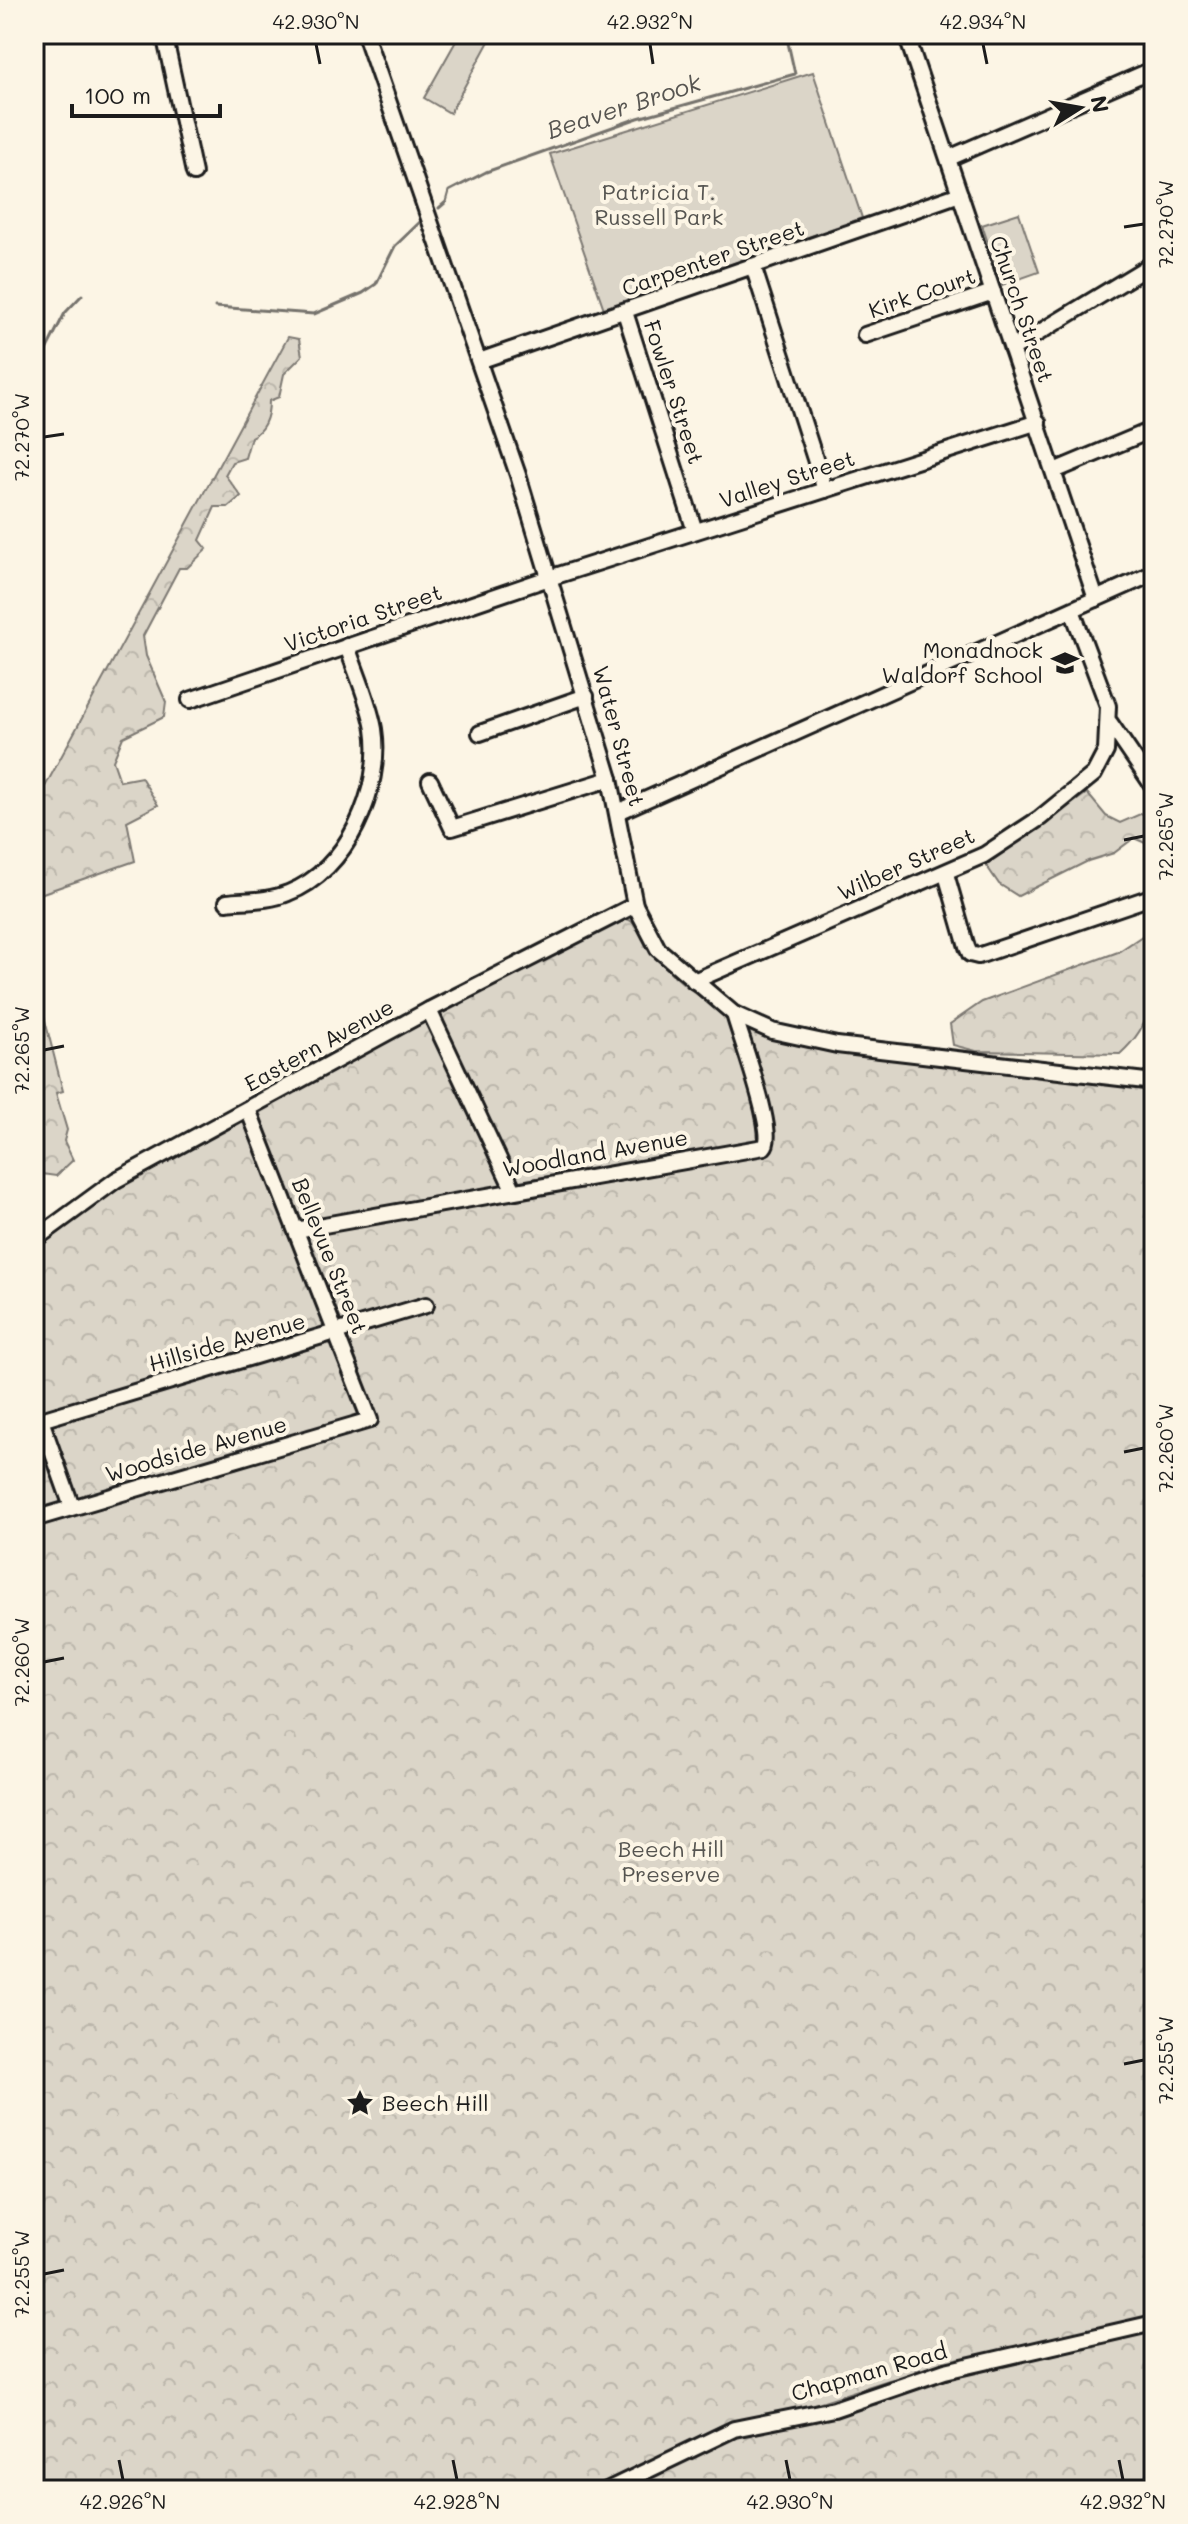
<svg xmlns="http://www.w3.org/2000/svg" width="1188" height="2524" viewBox="0 0 1188 2524" font-family="Mali,sans-serif">
<style>
.green{fill:#dbd5c8;stroke:#7c7872;stroke-width:2}
.forest{fill:url(#forest-crowns);stroke:#7c7872;stroke-width:2}
.lines{fill:none;stroke-linecap:round;stroke-linejoin:round}
.stream{stroke:#75726c;stroke-width:3}
.minor-casing{stroke:#1c1c1c;stroke-width:20}
.minor{stroke:#fcf5e5;stroke-width:14}
.ticks{fill:none;stroke:#1c1c1c;stroke-width:3}
.labels{text-anchor:middle;stroke-width:8;stroke-linejoin:round;paint-order:stroke}
.park-label{font-size:22px;fill:#555450;stroke:#fcf5e5}
.street-label{font-size:22px;fill:#1c1c1c;stroke:#fcf5e5}
.poi-label{font-size:22px;fill:#1c1c1c;stroke:#fcf5e5;text-anchor:end}
.water-label{font-size:24px;font-style:italic;fill:#575551;stroke:#fcf5e5}
.neatline{fill:none;stroke:#1c1c1c;stroke-width:3}
.ticks-label{font-size:20px;text-anchor:middle;fill:#1c1c1c}
</style>
<defs>
<pattern id="forest-crowns" width="20" height="18" patternUnits="userSpaceOnUse" patternTransform="scale(2)"><rect width="20" height="18" fill="#dbd5c8"/><path d="M2 6a3 3 0 1 1 6 0M12 15a3 3 0 1 1 6 0" fill="none" stroke="#bbb6ab"/></pattern>
</defs>
<rect width="100%" height="100%" fill="#fcf5e5"/>
<filter id="ink" filterUnits="userSpaceOnUse"><feTurbulence type="fractalNoise" baseFrequency=".0125" numOctaves="2"/><feDisplacementMap in="SourceGraphic" scale="16" xChannelSelector="R" yChannelSelector="G"/><feConvolveMatrix kernelMatrix="1 2 1 2 8 2 1 2 1" color-interpolation-filters="sRGB"/></filter>
<g filter="url(#ink)">
<g class="green">
<path d="M 460,34 L 493,34 L 450,113 L 424,98 Z"/>
<path d="M 813,72 L 862,218 L 604,309 L 550,154 Z"/>
<path d="M 1019,213 L 1039,272 L 1002,285 L 982,225 Z"/>
</g>
<g class="forest">
<path d="M 288,337 L 299,339 L 302,356 L 284,374 L 279,397 L 269,401 C 269,416 265,430 251,437 L 245,458 L 232,462 L 225,475 L 241,496 L 228,507 L 215,507 L 200,540 L 207,549 L 187,568 L 179,568 L 143,636 L 146,656 L 166,702 L 164,717 L 123,737 L 113,761 L 120,781 L 141,777 L 158,805 L 127,821 L 135,861 L 34,896 L 34,807 Z"/>
<path d="M 1087,793 L 1106,816 L 1120,823 L 1154,808 L 1154,847 L 1134,838 L 1114,853 L 1088,861 L 1018,896 L 999,884 L 986,865 Z"/>
<path d="M 625,918 C 640,923 642,939 651,951 C 678,986 721,1012 760,1033 L 1154,1086 L 1154,2320 L 889,2380 L 765,2420 L 621,2477 L 600,2490 L 34,2490 L 34,1248 L 103,1194 L 615,920 Z"/>
<path d="M 1154,928 C 1154,980 1161,1017 1120,1054 L 976,1051 L 953,1045 L 950,1024 L 982,1002 L 1118,952 Z"/>
<path d="M 34,977 L 63,1091 L 56,1093 L 67,1130 L 64,1141 L 73,1160 L 56,1176 L 34,1173 Z"/>
<path d="M 1154,2326 L 1154,2490 L 621,2490 L 739,2433 L 873,2402 L 947,2373 Z"/>
</g>
<g class="lines">
<g class="stream">
<path d="M 439,208 L 446,202 L 449,191 L 486,172 L 638,118 L 795,74 L 786,34"/>
<path d="M 215,307 L 314,314 L 363,293 L 376,284 L 395,246 L 420,222"/>
<path d="M 34,374 L 65,313 L 82,295"/>
</g>
<g class="minor-casing">
<g id="minor">
<path d="M 164,34 L 194,173"/>
<path d="M 365,34 L 518,475 L 610,779 L 635,905 L 658,949 L 734,1014 L 772,1031 L 837,1045 L 1154,1082"/>
<path d="M 906,34 L 1096,599"/>
<path d="M 949,158 L 1154,69"/>
<path d="M 753,266 L 825,490"/>
<path d="M 625,312 L 695,531"/>
<path d="M 865,335 L 993,292"/>
<path d="M 1012,349 L 1154,263"/>
<path d="M 479,361 L 960,194"/>
<path d="M 1054,471 L 1154,429"/>
<path d="M 190,700 L 543,580 L 1038,422"/>
<path d="M 1110,723 L 1151,783"/>
<path d="M 480,733 L 586,696"/>
<path d="M 430,781 L 452,828 L 610,779"/>
<path d="M 618,812 L 1154,573"/>
<path d="M 946,874 L 967,947 L 970,954 L 978,956 L 1154,896"/>
<path d="M 227,902 C 247,900 269,901 288,893 C 347,871 383,789 374,729 C 369,701 356,673 347,646"/>
<path d="M 694,981 L 984,855 L 1040,818 L 1094,774 L 1106,751 L 1108,706 L 1072,610"/>
<path d="M 429,1010 L 513,1189"/>
<path d="M 296,1230 L 764,1147 C 777,1135 740,1036 734,1014"/>
<path d="M 34,1240 L 116,1180 L 429,1010 L 635,905"/>
<path d="M 41,1420 L 72,1507"/>
<path d="M 34,1422 L 426,1305"/>
<path d="M 34,1519 L 370,1420 L 248,1109"/>
<path d="M 607,2490 L 734,2429 L 834,2409 L 945,2371 L 1154,2323"/>
</g>
</g>
<use href="#minor" class="minor"/>
</g>
</g>
<path class="ticks" d="M 316,44 L 320,64M 650,44 L 653,64M 983,44 L 987,64M 1124,227 L 1144,224M 44,437 L 64,434M 1124,840 L 1144,836M 44,1050 L 64,1046M 1124,1452 L 1144,1448M 44,1662 L 64,1658M 1124,2064 L 1144,2060M 44,2274 L 64,2270M 119,2460 L 123,2480M 453,2460 L 457,2480M 786,2460 L 790,2480M 1119,2460 L 1123,2480"/>
<defs>
<g id="school-bare" transform="scale(2.16)"><path d="M0-5L7-2L0 1L-7-2ZM-4 1L0 2.5L4 1V4Q0 6-4 4Z" fill="#1c1c1c" stroke="#fcf5e5" stroke-width="2.5" paint-order="stroke"/></g>
<g id="sight-bare" transform="scale(2.16)"><path d="M0-6L1.8-2.2L6-1.7L2.9 1.2L3.7 5.4L0 3.3L-3.7 5.4L-2.9 1.2L-6-1.7L-1.8-2.2Z" fill="#1c1c1c" stroke="#fcf5e5" stroke-width="2.5" paint-order="stroke"/></g>
</defs>
<g fill-rule="evenodd">
<use href="#school-bare" x="1065" y="663"/>
<use href="#sight-bare" x="360" y="2103"/>
</g>
<g class="labels">
<g class="park-label">
<text x="659" y="200">Patricia T.<tspan x="659" dy="25">Russell Park</tspan></text>
<text x="671" y="1857">Beech Hill<tspan x="671" dy="25">Preserve</tspan></text>
</g>
<g class="street-label">
<text transform="translate(713 258) rotate(-19)" y="8">Carpenter Street</text>
<text transform="translate(922 293) rotate(-19)" y="8">Kirk Court</text>
<text transform="translate(1022 309) rotate(71)" y="8">Church Street</text>
<text transform="translate(674 392) rotate(72)" y="8">Fowler Street</text>
<text transform="translate(787 479) rotate(-18)" y="8">Valley Street</text>
<text transform="translate(363 618) rotate(-19)" y="8">Victoria Street</text>
<text transform="translate(619 736) rotate(75)" y="8">Water Street</text>
<text transform="translate(906 864) rotate(-24)" y="8">Wilber Street</text>
<text transform="translate(319 1045) rotate(-29)" y="8">Eastern Avenue</text>
<text transform="translate(595 1153) rotate(-10)" y="8">Woodland Avenue</text>
<text transform="translate(330 1256) rotate(68)" y="8">Bellevue Street</text>
<text transform="translate(227 1342) rotate(-16)" y="8">Hillside Avenue</text>
<text transform="translate(196 1449) rotate(-16)" y="8">Woodside Avenue</text>
<text transform="translate(869 2372) rotate(-16)" y="8">Chapman Road</text>
</g>
<g class="poi-label">
<text x="1043" y="658">Monadnock<tspan x="1043" dy="25">Waldorf School</tspan></text>
<text x="382" y="2111" text-anchor="start">Beech Hill</text>
</g>
<g class="water-label">
<text transform="translate(624 107) rotate(-18)" y="8">Beaver Brook</text>
</g>
</g>
<rect width="1188" height="2524" fill="none" stroke="#fcf5e5" stroke-width="88"/>
<g transform="translate(1080 108) rotate(79)" stroke="#fcf5e5" stroke-width="6" paint-order="stroke">
<path d="M0-6L14 30L0 20L-14 30Z" fill="#1c1c1c"/>
<text y="-12" font-size="22" font-weight="bold" text-anchor="middle" fill="#1c1c1c">N</text>
</g>
<path d="M72 104v12h148v-12" fill="none" stroke="#1c1c1c" stroke-width="4"/>
<text x="84" y="104" font-size="24" fill="#1c1c1c" stroke="#fcf5e5" stroke-width="6" paint-order="stroke">100 m</text>
<rect x="44" y="44" width="1100" height="2436" class="neatline"/>
<g class="ticks-label">
<text x="316" y="29">42.930°N</text>
<text x="650" y="29">42.932°N</text>
<text x="983" y="29">42.934°N</text>
<text transform="translate(1166 224) rotate(-90)" y="7">72.270°W</text>
<text transform="translate(22 437) rotate(-90)" y="7">72.270°W</text>
<text transform="translate(1166 836) rotate(-90)" y="7">72.265°W</text>
<text transform="translate(22 1050) rotate(-90)" y="7">72.265°W</text>
<text transform="translate(1166 1448) rotate(-90)" y="7">72.260°W</text>
<text transform="translate(22 1662) rotate(-90)" y="7">72.260°W</text>
<text transform="translate(1166 2060) rotate(-90)" y="7">72.255°W</text>
<text transform="translate(22 2274) rotate(-90)" y="7">72.255°W</text>
<text x="123" y="2509">42.926°N</text>
<text x="457" y="2509">42.928°N</text>
<text x="790" y="2509">42.930°N</text>
<text x="1123" y="2509">42.932°N</text>
</g>
</svg>
